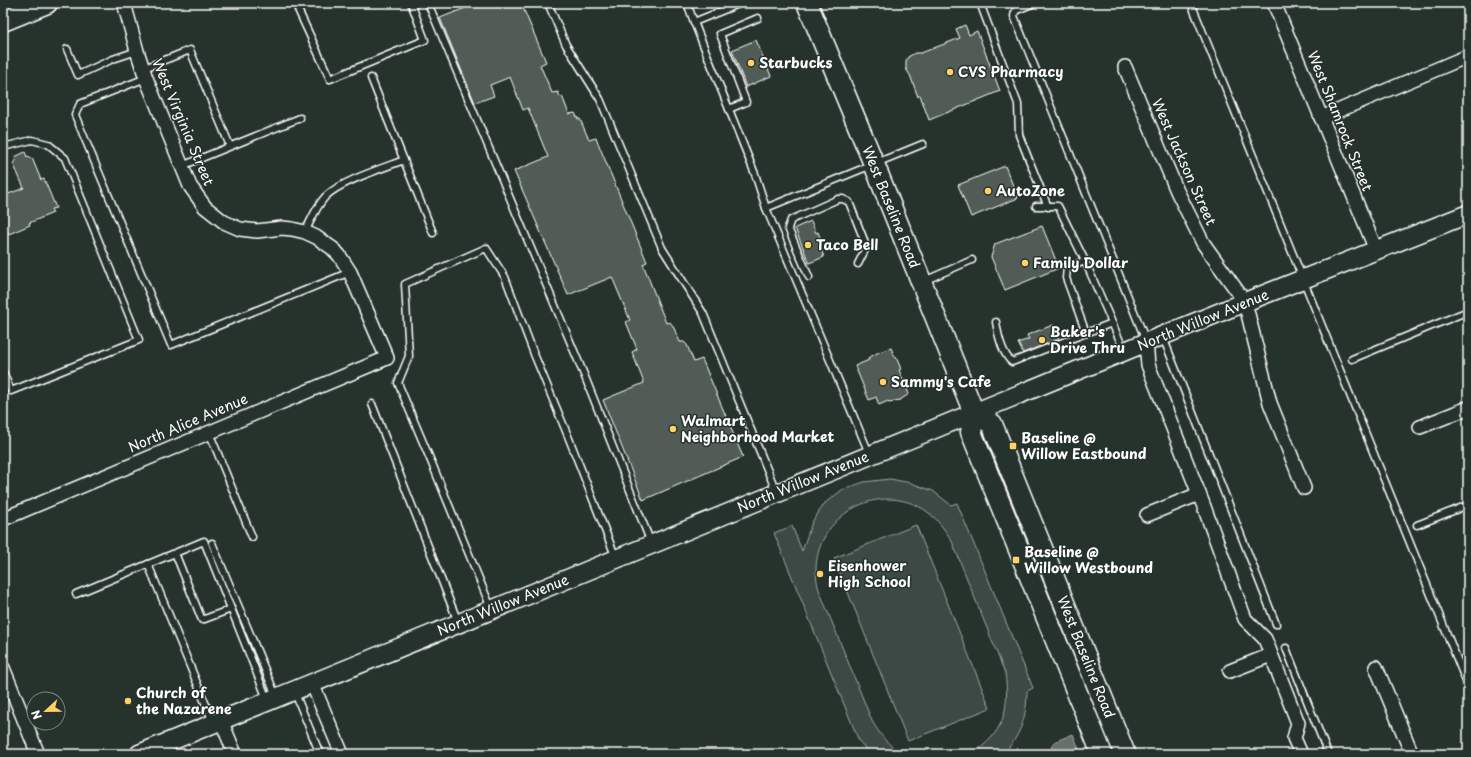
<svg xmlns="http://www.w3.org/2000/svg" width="1471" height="757" viewBox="0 0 1471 757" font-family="'Playpen Sans',sans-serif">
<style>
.green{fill:#3e4944;stroke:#9ea4a2}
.water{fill:#67706c;stroke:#a4a9a7}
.building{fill:#515c57;stroke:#fff}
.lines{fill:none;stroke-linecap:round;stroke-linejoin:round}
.lane-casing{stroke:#fff;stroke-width:9}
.street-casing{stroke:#fff;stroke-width:16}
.secondary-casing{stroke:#fff;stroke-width:21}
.primary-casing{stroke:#fff;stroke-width:23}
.lane{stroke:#26332d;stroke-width:6}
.street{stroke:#26332d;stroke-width:13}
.secondary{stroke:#26332d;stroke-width:18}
.primary{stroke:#26332d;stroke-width:20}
.poi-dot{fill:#ffd166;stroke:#26332d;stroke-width:1.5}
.labels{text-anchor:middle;stroke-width:3;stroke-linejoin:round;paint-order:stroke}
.poi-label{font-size:14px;font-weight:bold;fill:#fff;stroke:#26332d;text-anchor:start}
.street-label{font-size:14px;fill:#fff;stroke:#26332d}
</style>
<rect width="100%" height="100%" fill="#26332d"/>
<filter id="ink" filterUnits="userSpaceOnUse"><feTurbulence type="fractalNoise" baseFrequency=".025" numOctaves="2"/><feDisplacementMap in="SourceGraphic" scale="8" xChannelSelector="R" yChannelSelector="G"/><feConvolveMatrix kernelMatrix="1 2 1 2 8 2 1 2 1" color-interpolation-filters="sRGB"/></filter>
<g filter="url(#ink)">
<g class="green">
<path d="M 890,479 L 911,483 L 933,491 L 951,505 L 957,503 L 1033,688 L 1027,691 C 1027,714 1021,738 1002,754 L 971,754 C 1004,735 1010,708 1005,673 L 951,539 C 944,529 938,520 929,513 C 876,473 800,525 819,590 L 872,721 C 880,735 888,745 902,754 L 870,754 L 859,741 L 774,533 L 792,526 L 802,551 L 812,522 L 825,503 L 842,490 L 864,482 Z"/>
<path d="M 916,525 L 990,708 L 908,741 L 834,558 Z"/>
</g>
<path class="water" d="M 1073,734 L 1081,754 L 1054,754 L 1051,747 L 1054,742 Z"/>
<g class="building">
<path d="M 478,3 L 521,3 L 546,62 L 540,65 L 552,93 L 558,92 L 560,97 L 562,96 L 569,114 L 575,113 L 578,119 L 580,119 L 589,140 L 596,138 L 647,262 L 643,264 L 666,323 L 670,322 L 673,326 L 680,342 L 684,342 L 687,345 L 694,362 L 702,359 L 743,457 L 643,500 L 603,400 L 644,383 L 632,352 L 637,349 L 626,322 L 630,320 L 612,277 L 568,295 L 514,171 L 548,157 L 528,108 L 523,110 L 510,77 L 490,85 L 494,96 L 475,103 L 440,18 Z"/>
<path d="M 965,25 L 969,35 L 977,31 L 1000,91 L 929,120 L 920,95 L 918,97 L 910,75 L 906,69 L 906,61 L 908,57 L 915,53 L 921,53 L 960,38 L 956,29 Z"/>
<path d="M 756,40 L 771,76 L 746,87 L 732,50 Z"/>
<path d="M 25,152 L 27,157 L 29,156 L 31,159 L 32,158 L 41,180 L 44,179 L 56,208 L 51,209 L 53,213 L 29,223 L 30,225 L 9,234 L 7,231 L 3,233 L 3,196 L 24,188 L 13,163 L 16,161 L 15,157 Z"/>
<path d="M 1005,166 L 1018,198 L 971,217 L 958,185 Z"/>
<path d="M 811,221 L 816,233 L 818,232 L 821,240 L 818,242 L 824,257 L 809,263 L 795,228 Z"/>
<path d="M 1042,226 L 1059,268 L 1005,290 L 991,257 L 995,244 Z"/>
<path d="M 1053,325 L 1059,339 L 1023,353 L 1018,343 L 1029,339 L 1027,335 Z"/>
<path d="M 891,348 L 895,357 L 896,357 L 901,369 L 899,370 L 909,394 L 900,400 L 889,402 L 888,401 L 879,405 L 876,397 L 869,400 L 855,366 L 869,360 L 868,358 L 879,352 Z"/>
</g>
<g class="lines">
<g class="lane-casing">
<g id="lane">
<path d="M 295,3 L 330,79 L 425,40 L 411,3"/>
<path d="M 428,3 L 585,377 L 651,543"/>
<path d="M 548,3 L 566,45 L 600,99 L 662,248 L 703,313 L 776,491"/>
<path d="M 687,3 L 694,22 L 741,3"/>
<path d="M 980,3 L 1018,104 L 1019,135 L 1048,207"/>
<path d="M 1034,3 L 1017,10 L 1015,12 L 1014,16 L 1146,341"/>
<path d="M 1191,3 L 1468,686"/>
<path d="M 694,22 L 755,174 L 766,208"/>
<path d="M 67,49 L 78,75 L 113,59 L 137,51"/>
<path d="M 142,69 L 190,50 L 230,146"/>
<path d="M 146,78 L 80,104 L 75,115 L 171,345 L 350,272"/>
<path d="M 371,78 L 433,233"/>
<path d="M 729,109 L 746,102 L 720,34 L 758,18"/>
<path d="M 3,147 L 32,140 L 48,144 L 65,158 L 139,340 L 11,391 L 3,372"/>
<path d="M 182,166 L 300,118"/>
<path d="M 1036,206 L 1058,206 L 1085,261"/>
<path d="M 305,232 C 311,220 316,207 325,197 C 339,182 383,168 404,160"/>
<path d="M 809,277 L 788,228 L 791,220 L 838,199 L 843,199 L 849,202 L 864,240 L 865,250 L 858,264"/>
<path d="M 924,281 L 972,260"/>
<path d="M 996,322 C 998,335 1002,354 1012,362 L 1086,333"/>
<path d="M 1112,323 L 1086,333 L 1066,278 L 1067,268 L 1085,261 L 1124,350"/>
<path d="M 1163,337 L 1276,624"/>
<path d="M 1352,359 L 1468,311"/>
<path d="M 372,404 L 458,622"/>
<path d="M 209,432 L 252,537"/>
<path d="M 869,453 L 766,208 L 923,144"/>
<path d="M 1417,525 L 1468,505"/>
<path d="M 212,543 L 276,696"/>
<path d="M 175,553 L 202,620 L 231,609"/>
<path d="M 148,564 L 213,722"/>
<path d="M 76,594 L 204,541 L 267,699"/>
<path d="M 491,608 L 433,466 L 398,383 L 409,356 L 405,284 L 486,248 L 505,277 L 534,354 L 568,436 L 616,558"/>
<path d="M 1286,648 L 1328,754"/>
<path d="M 295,693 L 320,754"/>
</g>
</g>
<g class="street-casing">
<g id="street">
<path d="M 1274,3 L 1376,250"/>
<path d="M 1125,67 L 1177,191 L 1203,243 L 1245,302 L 1270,403 L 1304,488"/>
<path d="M 1321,118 L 1468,56"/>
<path d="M 1146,342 L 1148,365 L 1203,504 L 1245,619 L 1265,639 L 1298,723 L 1294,738 L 1301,754"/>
<path d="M 1420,427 L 1468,408"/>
<path d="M 1147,515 L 1199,494"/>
<path d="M 3,519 L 387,358 L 350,272 L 339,255 L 332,248 L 316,237 L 305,232 L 292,229 L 282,228 L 257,231 L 240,229 L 224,222 L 205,207 L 190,186 L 146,78 L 137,51 L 124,3"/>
<path d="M 1376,667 L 1412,754"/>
<path d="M 3,668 L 38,754"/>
<path d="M 1230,671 L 1271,655"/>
<path d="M 312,683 L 342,754"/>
<path d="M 221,720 L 235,754"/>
</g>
</g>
<g class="secondary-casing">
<path id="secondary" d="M 139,754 L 1245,302 L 1468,214"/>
</g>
<g class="primary-casing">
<g id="primary">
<path d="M 807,3 L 874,164 L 974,413 L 971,432 L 1102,754"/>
<path d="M 3,21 L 47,3"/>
<path d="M 974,413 L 992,424 L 1125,754"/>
</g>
</g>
<use href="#lane" class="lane"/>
<use href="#street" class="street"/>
<use href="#secondary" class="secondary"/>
<use href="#primary" class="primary"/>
</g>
</g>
<g class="poi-dot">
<circle cx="751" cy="63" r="4"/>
<circle cx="950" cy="72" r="4"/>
<circle cx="988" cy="191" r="4"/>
<circle cx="808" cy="245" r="4"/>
<circle cx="1025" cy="263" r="4"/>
<circle cx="1042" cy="340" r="4"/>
<circle cx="883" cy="382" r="4"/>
<circle cx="673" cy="429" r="4"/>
<rect x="1009" y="442" width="8" height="8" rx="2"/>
<rect x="1012" y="556" width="8" height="8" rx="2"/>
<circle cx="820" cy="574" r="4"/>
<circle cx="128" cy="701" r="4"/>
</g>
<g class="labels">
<g class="poi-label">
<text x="759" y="68">Starbucks</text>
<text x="958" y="77">CVS Pharmacy</text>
<text x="996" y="196">AutoZone</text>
<text x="816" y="250">Taco Bell</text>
<text x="1033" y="268">Family Dollar</text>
<text x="1050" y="337">Baker's<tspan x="1050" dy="16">Drive Thru</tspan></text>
<text x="891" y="387">Sammy's Cafe</text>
<text x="681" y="426">Walmart<tspan x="681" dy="16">Neighborhood Market</tspan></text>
<text x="1021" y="443">Baseline @<tspan x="1021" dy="16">Willow Eastbound</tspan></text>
<text x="1024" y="557">Baseline @<tspan x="1024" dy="16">Willow Westbound</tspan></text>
<text x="828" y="571">Eisenhower<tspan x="828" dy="16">High School</tspan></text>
<text x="136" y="698">Church of<tspan x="136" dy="16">the Nazarene</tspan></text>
</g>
<g class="street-label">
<text transform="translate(1340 121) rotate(68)" y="5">West Shamrock Street</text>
<text transform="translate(183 122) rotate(67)" y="5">West Virginia Street</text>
<text transform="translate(1184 162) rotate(66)" y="5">West Jackson Street</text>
<text transform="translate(891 207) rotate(68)" y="5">West Baseline Road</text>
<text transform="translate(1203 320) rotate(-22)" y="5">North Willow Avenue</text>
<text transform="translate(188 423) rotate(-23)" y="5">North Alice Avenue</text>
<text transform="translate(803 482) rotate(-22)" y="5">North Willow Avenue</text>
<text transform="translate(503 605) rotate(-22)" y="5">North Willow Avenue</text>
<text transform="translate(1086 657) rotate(68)" y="5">West Baseline Road</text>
</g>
</g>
<rect width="1471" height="757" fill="none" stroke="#26332d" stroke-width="16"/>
<rect x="8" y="8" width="1455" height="741" fill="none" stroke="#fff" stroke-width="1.5" filter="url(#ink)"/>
<g transform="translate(46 711) rotate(248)"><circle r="19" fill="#26332d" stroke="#7d8581"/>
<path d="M0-3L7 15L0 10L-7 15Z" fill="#ffd166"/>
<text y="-6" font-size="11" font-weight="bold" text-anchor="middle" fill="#ffffff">N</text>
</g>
</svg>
